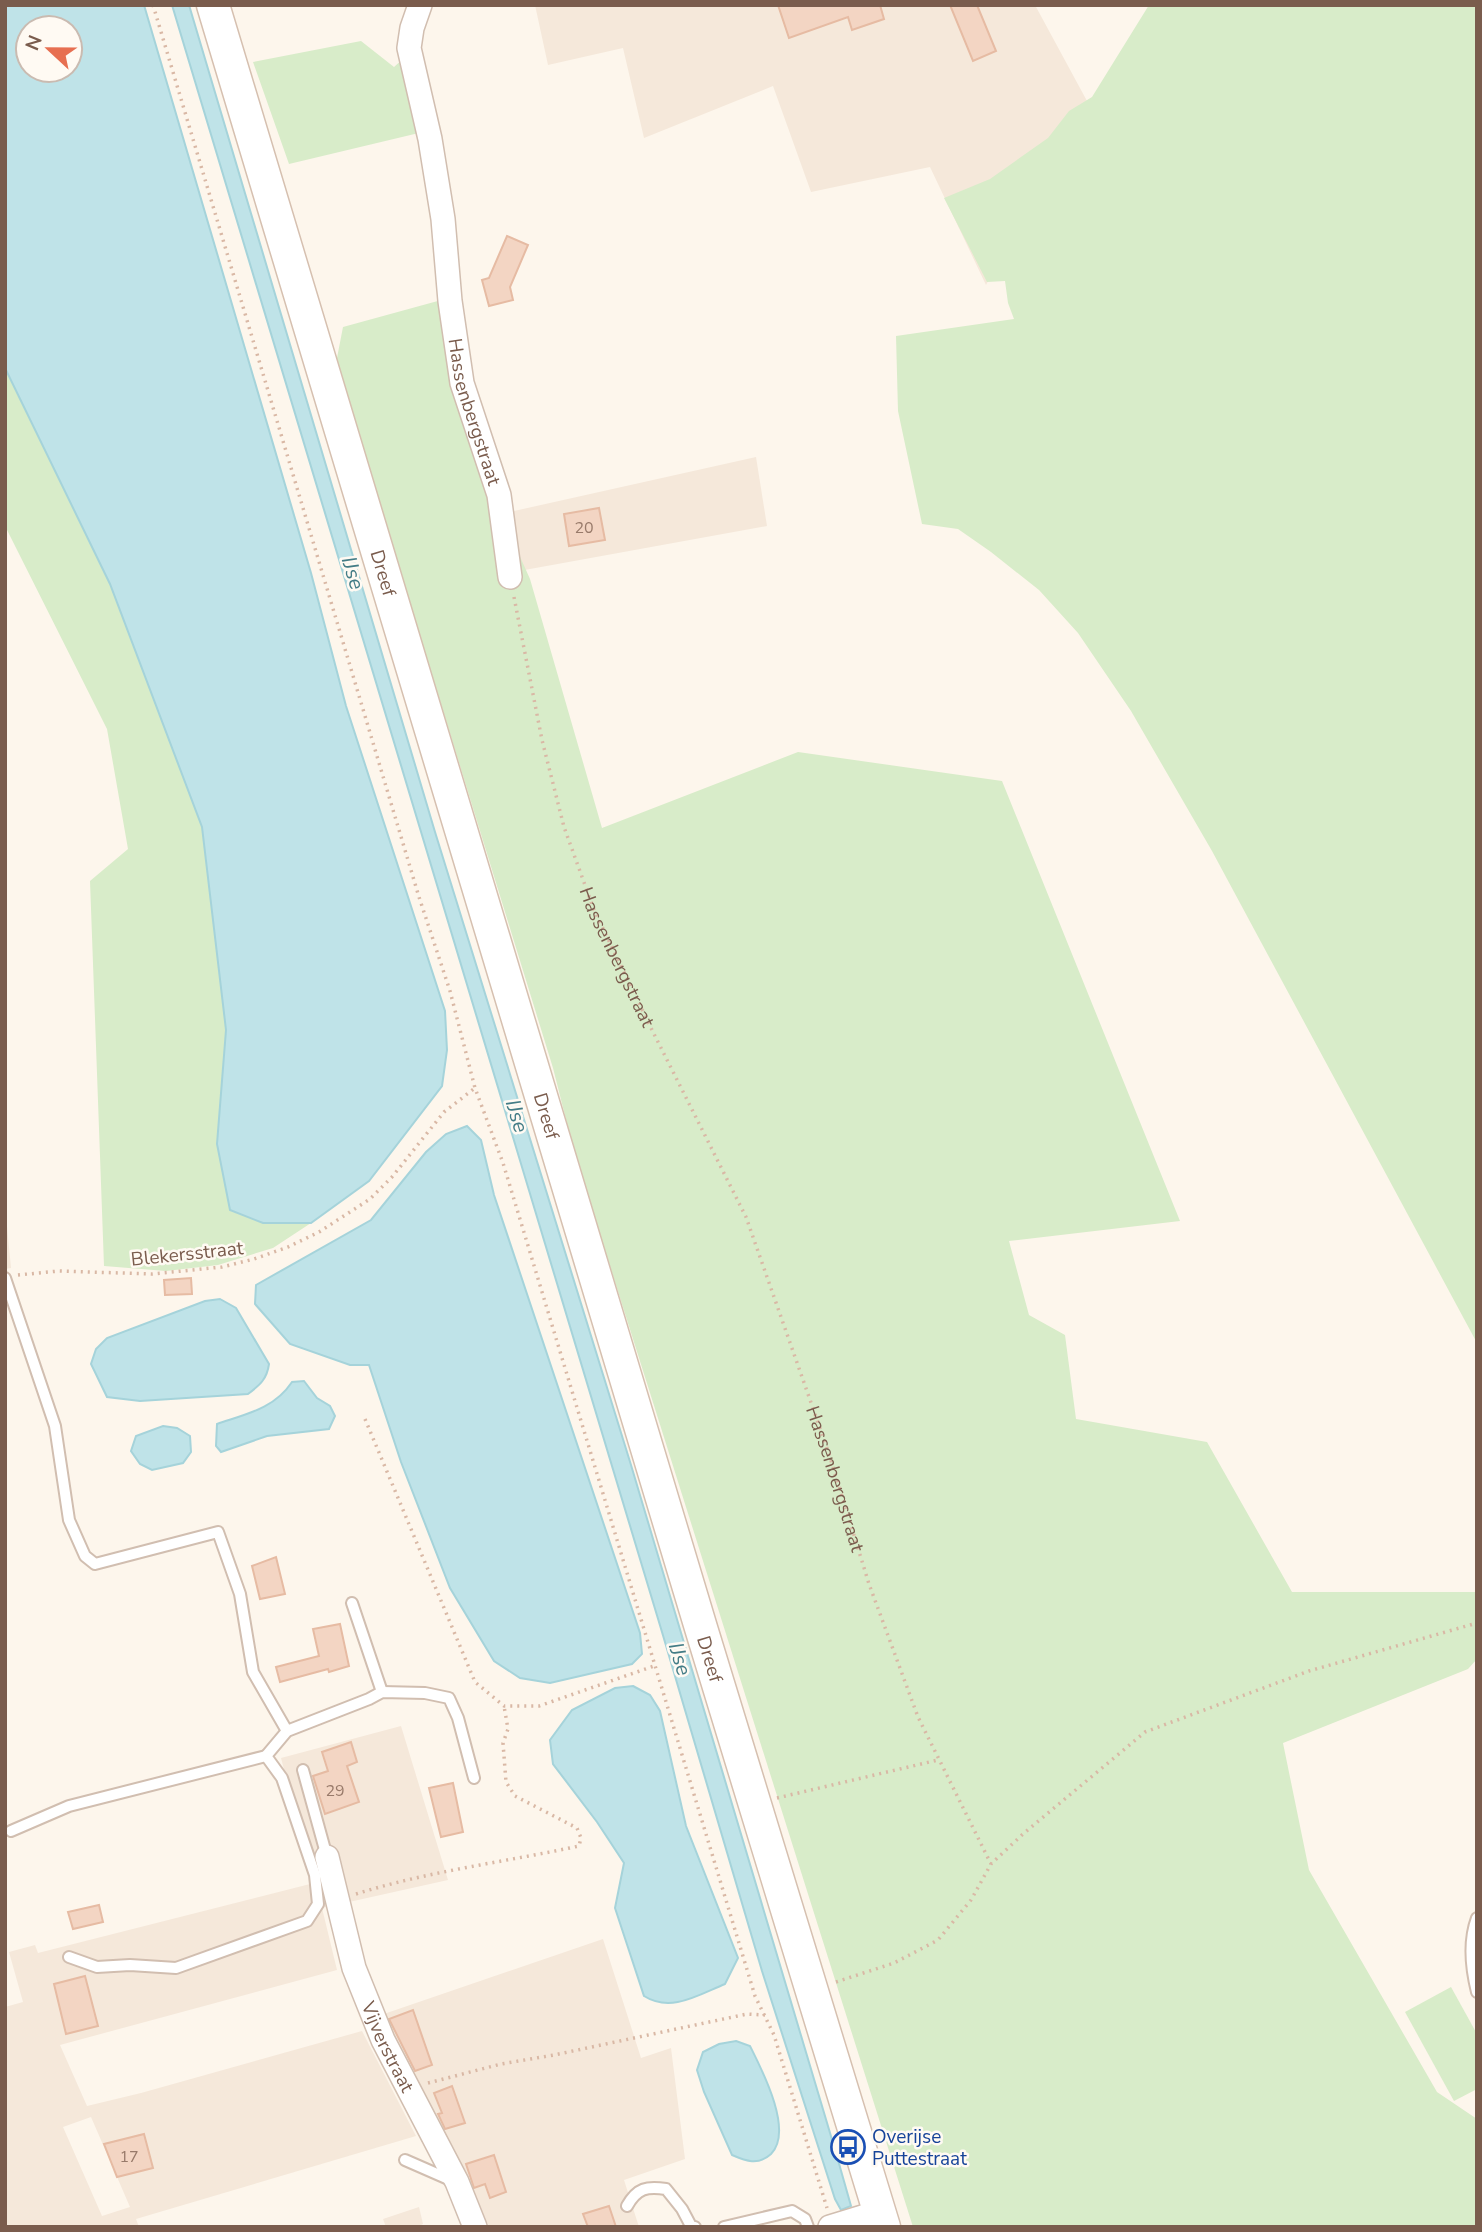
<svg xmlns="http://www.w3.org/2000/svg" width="1482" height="2232" viewBox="0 0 1482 2232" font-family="'Nunito Sans',sans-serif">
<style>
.residential{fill:#f5e8da;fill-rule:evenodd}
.green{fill:#d8ecc9}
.water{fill:#bfe3e8;stroke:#a5d3da;stroke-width:2;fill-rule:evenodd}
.building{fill:#f3d5c3;stroke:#e6bba3;stroke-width:2}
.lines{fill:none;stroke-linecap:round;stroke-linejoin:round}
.lane-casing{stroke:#d1beb0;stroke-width:14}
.street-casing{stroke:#d1beb0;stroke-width:26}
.secondary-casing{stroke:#d6c0b0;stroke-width:35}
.path{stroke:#d9b8a5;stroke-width:3.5;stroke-dasharray:2 5;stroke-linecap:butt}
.lane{stroke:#fff;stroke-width:10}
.street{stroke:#fff;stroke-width:23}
.secondary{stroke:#fff;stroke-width:32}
.labels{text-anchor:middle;stroke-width:5;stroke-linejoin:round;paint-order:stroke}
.number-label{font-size:16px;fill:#987a6a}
.street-label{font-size:19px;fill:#7a5c4d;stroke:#fffaf3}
.transit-label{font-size:19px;fill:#164399;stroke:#fffaf3;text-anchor:start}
.water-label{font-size:21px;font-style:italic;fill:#437c86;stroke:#fffaf3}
</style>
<rect width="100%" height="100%" fill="#fdf6ec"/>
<g class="residential">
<path d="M 535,5 L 1035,5 L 1087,101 L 1053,155 L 986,285 L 930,167 L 811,192 L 773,86 L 644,138 L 623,48 L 548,65 Z"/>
<path d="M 756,457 L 767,526 L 519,571 L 514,511 Z"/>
<path d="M 5,1206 L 11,1268 L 5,1269 Z"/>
<path d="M 401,1726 L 448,1880 L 322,1908 L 337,1970 L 60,2045 L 87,2106 L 141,2093 L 362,2031 L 416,2136 L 136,2219 L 139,2227 L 5,2227 L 5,2007 L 23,2002 L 9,1952 L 35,1945 L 38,1953 L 314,1883 L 281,1758 ZM 91,2117 L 130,2207 L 102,2216 L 63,2127 Z"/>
<path d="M 603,1939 L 641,2058 L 671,2048 L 685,2159 L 624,2180 L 639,2227 L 477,2227 L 489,2226 L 382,2027 L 378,2016 Z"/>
<path d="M 419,2207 L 423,2224 L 417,2227 L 386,2227 L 383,2219 Z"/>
</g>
<g class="green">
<path d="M 1149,5 L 1477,5 L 1477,1343 L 1212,851 L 1131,711 L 1078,633 L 1039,590 L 991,552 L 958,529 L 922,524 L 898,411 L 896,336 L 1014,319 L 1008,303 L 1005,281 L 987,282 L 944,198 L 990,179 L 1048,138 L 1069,111 L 1092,97 Z"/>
<path d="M 361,41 L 394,67 L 404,58 L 423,132 L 289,164 L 253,62 Z"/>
<path d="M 445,299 L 500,512 L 530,579 L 602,828 L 798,752 L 1002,781 L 1180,1221 L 1009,1241 L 1029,1315 L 1065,1335 L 1076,1419 L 1207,1442 L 1292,1592 L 1477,1592 L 1477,1659 L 1468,1669 L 1283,1743 L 1309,1870 L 1437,2092 L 1477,2119 L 1477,2227 L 913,2227 L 575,1155 L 553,1068 L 336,363 L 343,327 Z"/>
<path d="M 5,369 L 110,584 L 202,827 L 226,1030 L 217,1144 L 263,1223 L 311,1223 L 273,1248 L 218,1265 L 166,1271 L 104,1266 L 90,881 L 128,849 L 107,729 L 5,526 Z"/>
<path d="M 1451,1987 L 1477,2034 L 1477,2089 L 1454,2101 L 1405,2012 Z"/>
</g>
<g class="water">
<path d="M 5,5 L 144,5 L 311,573 L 346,706 L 445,1011 L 447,1050 L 442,1086 L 369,1181 L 311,1223 L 263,1223 L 230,1210 L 217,1144 L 226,1030 L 202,827 L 110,584 L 5,368 ZM 70,28 L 70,70 L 28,70 L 28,28 Z"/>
<path d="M 172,5 L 189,5 L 435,832 L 631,1465 L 836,2153 L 851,2206 L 841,2210 L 835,2199 L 762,1971 L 662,1632 Z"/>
<path d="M 467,1126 L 481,1140 L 494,1195 L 640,1633 L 642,1654 L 632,1664 L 550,1683 L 520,1678 L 494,1661 L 450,1588 L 401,1462 L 369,1365 L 350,1365 L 290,1344 L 255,1304 L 256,1285 L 371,1220 L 426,1152 L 446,1134 Z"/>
<path d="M 220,1299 L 236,1308 L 269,1364 C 267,1379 260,1385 248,1394 L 140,1401 L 107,1397 L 91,1364 L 96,1349 L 107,1338 L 205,1301 Z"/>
<path d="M 304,1381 L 317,1398 L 330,1406 L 335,1416 L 329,1429 L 267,1436 L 221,1452 L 216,1446 L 217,1424 C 246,1414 274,1409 292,1382 Z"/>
<path d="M 163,1426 L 177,1428 L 190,1436 L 191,1452 L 183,1463 L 152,1470 L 140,1464 L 131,1451 L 136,1436 Z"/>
<path d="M 633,1686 L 650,1695 L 660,1711 L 686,1826 L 738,1958 L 725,1984 C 698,1995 671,2013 644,1996 L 615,1908 L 624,1863 L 597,1822 L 553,1764 L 550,1740 L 572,1710 L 615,1688 Z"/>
<path d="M 736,2041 L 750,2046 C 762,2070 794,2131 771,2154 C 758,2166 746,2161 732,2155 L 704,2092 L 697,2070 L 703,2052 L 719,2044 Z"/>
</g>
<g class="building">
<path d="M 778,5 L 880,5 L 884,19 L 852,30 L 848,17 L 789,38 Z"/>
<path d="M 950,5 L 977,5 L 996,51 L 973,61 Z"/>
<path d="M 507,236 L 528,245 L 510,287 L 513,300 L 489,306 L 482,280 L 489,278 Z"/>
<path d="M 599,508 L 605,540 L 569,546 L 564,514 Z"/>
<path d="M 191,1278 L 192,1294 L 165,1295 L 164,1280 Z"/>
<path d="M 276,1557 L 285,1594 L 260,1599 L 252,1566 Z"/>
<path d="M 340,1624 L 349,1666 L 329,1672 L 328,1669 L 280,1682 L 276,1667 L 319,1656 L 313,1629 Z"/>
<path d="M 351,1742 L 357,1762 L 347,1766 L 359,1802 L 325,1814 L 313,1776 L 328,1771 L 322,1752 Z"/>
<path d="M 453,1783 L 463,1832 L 441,1837 L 429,1788 Z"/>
<path d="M 99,1905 L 103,1922 L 73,1929 L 68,1912 Z"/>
<path d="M 85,1976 L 98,2026 L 66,2034 L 54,1984 Z"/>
<path d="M 413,2010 L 432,2065 L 415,2071 L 389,2019 Z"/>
<path d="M 452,2086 L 465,2123 L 445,2129 L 438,2114 L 442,2113 L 434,2093 Z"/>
<path d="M 144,2134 L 153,2168 L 117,2177 L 104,2144 Z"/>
<path d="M 494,2155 L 506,2192 L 490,2198 L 485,2184 L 474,2188 L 466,2164 Z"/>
<path d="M 609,2206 L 616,2227 L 588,2227 L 583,2214 Z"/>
</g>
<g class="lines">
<g class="lane-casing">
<g id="lane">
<path d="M 5,1278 L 55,1426 L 69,1520 L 85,1556 L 95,1564 L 218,1532 L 240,1594 L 253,1672 L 287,1731"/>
<path d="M 352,1603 L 382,1692"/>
<path d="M 303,1770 L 327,1857"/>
<path d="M 11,1831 L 69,1806 L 266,1756"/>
<path d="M 1477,1918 C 1468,1942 1471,1968 1477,1992"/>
<path d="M 69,1957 L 97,1967 L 130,1965 L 176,1968 L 307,1921 L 318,1904 L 315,1875 L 282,1778 L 266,1756 L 287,1731 L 369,1699 L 382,1692 L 425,1693 L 449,1698 L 458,1718 L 474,1778"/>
<path d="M 405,2160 L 453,2181"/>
<path d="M 627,2206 C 637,2188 647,2186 666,2189 L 682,2209 L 691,2226 L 695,2227"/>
<path d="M 724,2227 L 792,2211 L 805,2219 L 808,2227"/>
</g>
</g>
<g class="street-casing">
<g id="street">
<path id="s2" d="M 420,5 L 412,28 L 409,48 L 430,139 L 443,219 L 450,301 L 462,383 L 499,495 L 510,577"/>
<path id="s3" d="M 327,1857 L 354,1968 L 383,2040 L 457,2182 L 475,2227"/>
<path d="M 830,2227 L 879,2212"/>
</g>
</g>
<g class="secondary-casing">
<g id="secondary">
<path id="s4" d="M 213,5 L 701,1628 L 884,2227"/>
</g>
</g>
<g class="path">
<path d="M 153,5 L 419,897 L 450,991 L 475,1088 L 503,1163 L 755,1996 L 774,2035 L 827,2208"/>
<path id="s1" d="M 514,597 L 542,740 L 564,827 L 594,910 L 652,1030 L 746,1217 L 829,1454 L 869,1584 L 918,1717 L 991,1864"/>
<path d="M 18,1275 L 59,1271 L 152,1274 L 222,1267 L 254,1259 L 288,1247 L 319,1232 L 370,1199 L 392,1177 L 444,1112 L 475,1088"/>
<path d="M 365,1419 L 475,1682 L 504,1706 L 539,1706 L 654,1666"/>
<path d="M 777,1798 L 938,1760"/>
<path d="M 356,1894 C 429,1871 505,1862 579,1846 L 581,1838 L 577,1828 L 515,1796 L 506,1782 L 503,1743 L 508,1729 L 504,1706"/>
<path d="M 836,1982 L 894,1963 L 938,1940 L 971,1900 L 991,1864 L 1023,1834 L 1145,1732 L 1309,1671 L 1477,1623"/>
<path d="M 428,2083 L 501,2064 L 554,2055 L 747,2014 L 765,2015"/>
</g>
<use href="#lane" class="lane"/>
<use href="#street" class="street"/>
<use href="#secondary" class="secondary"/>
</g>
<defs>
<g id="bus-ring" transform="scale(1.75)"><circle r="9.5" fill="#fffaf3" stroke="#1a4fb4" stroke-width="1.5"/><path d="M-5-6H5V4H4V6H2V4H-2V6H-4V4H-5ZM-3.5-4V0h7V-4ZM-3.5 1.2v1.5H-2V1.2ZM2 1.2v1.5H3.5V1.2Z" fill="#1a4fb4"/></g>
</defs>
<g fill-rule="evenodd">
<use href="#bus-ring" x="848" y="2147"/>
</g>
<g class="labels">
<g class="number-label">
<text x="584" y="533">20</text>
<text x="335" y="1796">29</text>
<text x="129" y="2162">17</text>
</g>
<g class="street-label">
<text dy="7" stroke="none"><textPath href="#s2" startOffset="415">Hassenbergstraat</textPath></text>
<text dy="7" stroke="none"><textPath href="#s4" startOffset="593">Dreef</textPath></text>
<text dy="7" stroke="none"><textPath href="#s1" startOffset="376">Hassenbergstraat</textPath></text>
<text dy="7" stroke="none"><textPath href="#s4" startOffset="1160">Dreef</textPath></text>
<text transform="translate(187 1253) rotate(-6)" y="7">Blekersstraat</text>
<text dy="7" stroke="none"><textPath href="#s1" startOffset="943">Hassenbergstraat</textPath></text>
<text dy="7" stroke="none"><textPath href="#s4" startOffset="1727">Dreef</textPath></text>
<text dy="7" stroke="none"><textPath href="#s3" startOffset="200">Vijverstraat</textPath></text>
</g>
<g class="transit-label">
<text x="872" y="2143">Overijse<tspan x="872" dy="22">Puttestraat</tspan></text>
</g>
<g class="water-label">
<text transform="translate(353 573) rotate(73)" y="7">IJse</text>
<text transform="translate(517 1116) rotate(73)" y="7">IJse</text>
<text transform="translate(680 1659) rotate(73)" y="7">IJse</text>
</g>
</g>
<rect width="1482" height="2232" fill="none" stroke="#7a5c4d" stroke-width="14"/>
<g transform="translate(49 49) rotate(292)"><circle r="33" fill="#fffaf3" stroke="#cabbb1" stroke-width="2"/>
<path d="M0-5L12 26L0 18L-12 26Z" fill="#e76f51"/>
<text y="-10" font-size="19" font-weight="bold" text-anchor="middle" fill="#7a5c4d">N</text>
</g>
</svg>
